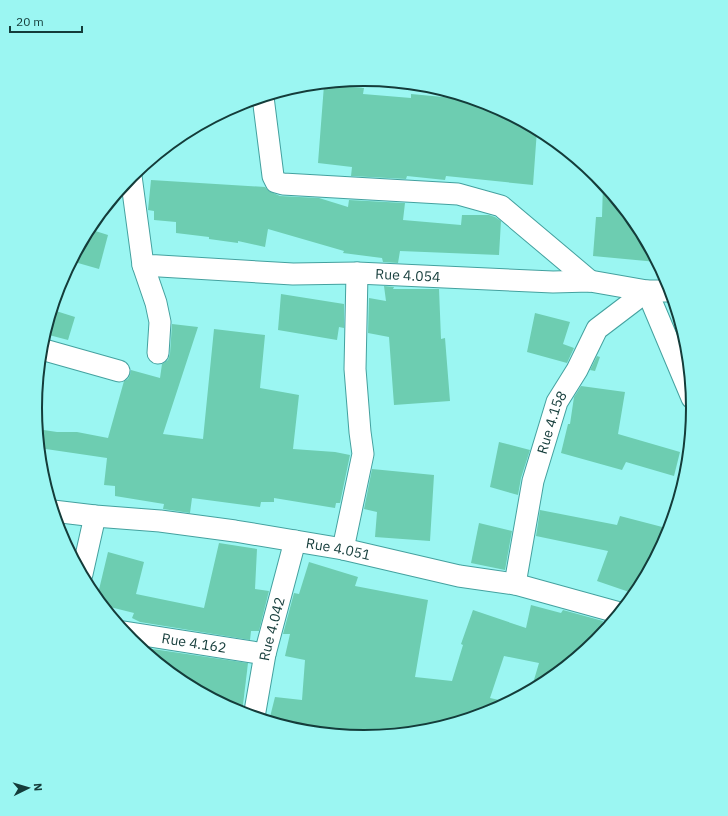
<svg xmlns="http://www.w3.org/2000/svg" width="728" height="816" viewBox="0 0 728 816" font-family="'IBM Plex Sans',sans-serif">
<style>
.building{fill:#6dcdb1}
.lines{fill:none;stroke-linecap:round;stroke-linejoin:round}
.street-casing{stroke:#44a19f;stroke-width:23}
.street{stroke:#fff;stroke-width:21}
.labels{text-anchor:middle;stroke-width:3;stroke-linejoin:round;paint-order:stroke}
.street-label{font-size:14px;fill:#143c3a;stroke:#9bf6f2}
.rim{fill:none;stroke:#143c3a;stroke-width:2}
</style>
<rect width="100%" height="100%" fill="#9bf6f2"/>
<g class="building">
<path d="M 324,85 L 364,88 L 363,94 L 411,98 L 411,94 L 465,99 L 465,96 L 490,104 L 537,130 L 533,185 L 446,176 L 445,180 L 407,176 L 406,179 L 351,176 L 352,167 L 318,163 Z"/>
<path d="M 151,180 L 265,187 L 269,191 L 280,196 L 319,198 L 348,207 L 349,200 L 405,203 L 403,220 L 461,225 L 462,215 L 489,215 L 495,217 L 501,221 L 499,255 L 400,251 L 398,263 L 383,262 L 382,258 L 343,253 L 344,251 L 268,229 L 265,247 L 238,241 L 238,243 L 209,239 L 209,237 L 176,233 L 176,222 L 154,220 L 154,211 L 148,210 Z"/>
<path d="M 603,184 L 638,225 L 657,262 L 593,256 L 596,217 L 602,217 Z"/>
<path d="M 89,229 L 108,235 L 99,269 L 71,261 Z"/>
<path d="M 384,286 L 394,287 L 393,289 L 439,289 L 441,339 L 445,338 L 450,401 L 394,405 L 389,337 L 368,333 L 369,298 L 386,301 Z"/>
<path d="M 281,294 L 344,304 L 344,328 L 339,327 L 337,340 L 278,330 Z"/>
<path d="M 56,311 L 75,317 L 68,340 L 49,335 Z"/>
<path d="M 535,313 L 570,322 L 563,344 L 574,348 L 567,363 L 527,352 Z"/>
<path d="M 172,324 L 198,327 L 163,434 L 203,439 L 214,329 L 265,335 L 260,388 L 299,395 L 293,449 L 335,452 L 350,455 L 340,503 L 336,503 L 335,508 L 274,498 L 274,502 L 261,502 L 260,507 L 192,498 L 190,513 L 163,509 L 164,504 L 115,496 L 115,486 L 104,485 L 107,458 L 39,448 L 37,429 L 57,432 L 77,432 L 108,438 L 124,381 L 128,379 L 130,375 L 131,370 L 160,378 L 162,364 L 168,360 L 170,354 Z"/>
<path d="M 597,356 L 600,357 L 595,371 L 590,370 Z"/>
<path d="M 581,386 L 625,392 L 618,434 L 680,452 L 674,476 L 626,462 L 622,470 L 561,453 L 568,424 L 570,424 L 574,397 Z"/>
<path d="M 499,442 L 530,450 L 521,478 L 518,495 L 490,487 Z"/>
<path d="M 372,469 L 434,475 L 430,541 L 375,537 L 377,512 L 364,509 Z"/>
<path d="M 540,510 L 617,525 L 620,516 L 670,529 L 668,534 L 635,594 L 597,581 L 608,551 L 536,536 Z"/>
<path d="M 479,523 L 512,531 L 505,570 L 471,563 Z"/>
<path d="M 219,543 L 257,549 L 255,589 L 269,591 L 259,631 L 251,631 L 250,640 L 140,622 L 132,618 L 134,613 L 102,605 L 97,598 L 108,552 L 144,562 L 136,594 L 204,608 Z"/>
<path d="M 309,562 L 358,577 L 355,586 L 428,600 L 415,677 L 452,681 L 463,645 L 461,644 L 473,610 L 526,628 L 531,605 L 561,613 L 563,610 L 603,621 L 600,636 L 596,641 L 547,682 L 531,690 L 539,663 L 504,656 L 490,698 L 508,702 L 490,712 L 428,731 L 364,737 L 300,731 L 269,721 L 275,697 L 302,700 L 305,660 L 285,656 L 290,634 L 283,634 L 294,593 L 299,594 Z"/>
<path d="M 139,647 L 248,663 L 242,713 L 181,681 Z"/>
</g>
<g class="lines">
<g class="street-casing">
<g id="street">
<path d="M 263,97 L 273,176 L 276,182 L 283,184 L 458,194 L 501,206 L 590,281"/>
<path id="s1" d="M 131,176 L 143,265 L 293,274 L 357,273 L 553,282 L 590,281 L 647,291 L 692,398"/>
<path d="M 143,265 L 156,303 L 160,322 L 158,353"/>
<path d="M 41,349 L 119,371"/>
<path id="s2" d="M 53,511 L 95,516 L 160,521 L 235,531 L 343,549 L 459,576 L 515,584 L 620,613"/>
<path d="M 343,549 L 363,454 L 360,432 L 355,369 L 357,273"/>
<path d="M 82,574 L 95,516"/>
<path id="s3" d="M 515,584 L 533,481 L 557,402 L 577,370 L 597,329 L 647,291 L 671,291"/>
<path id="s4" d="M 124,632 L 265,654"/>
<path id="s5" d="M 254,717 L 265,654 L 295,541"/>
</g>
</g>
<use href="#street" class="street"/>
</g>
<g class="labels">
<g class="street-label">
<text dy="5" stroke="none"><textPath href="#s1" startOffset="355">Rue 4.054</textPath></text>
<text dy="5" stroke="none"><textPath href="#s3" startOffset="166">Rue 4.158</textPath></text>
<text dy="5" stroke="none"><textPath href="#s2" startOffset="288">Rue 4.051</textPath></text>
<text dy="5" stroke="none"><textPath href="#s5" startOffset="90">Rue 4.042</textPath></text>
<text dy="5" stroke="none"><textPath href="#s4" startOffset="71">Rue 4.162</textPath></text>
</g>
</g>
<path d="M0 0H728V816H0ZM42 408a322 322 0 1 1 644 0a322 322 0 1 1-644 0Z" fill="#9bf6f2" fill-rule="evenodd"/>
<path class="rim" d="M42 408a322 322 0 1 1 644 0a322 322 0 1 1-644 0Z"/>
<g transform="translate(28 788) rotate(85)" stroke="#9bf6f2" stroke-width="3" paint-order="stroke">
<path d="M0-3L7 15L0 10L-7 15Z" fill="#143c3a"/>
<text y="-6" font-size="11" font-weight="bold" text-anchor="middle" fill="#143c3a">N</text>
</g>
<path d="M10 26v6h72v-6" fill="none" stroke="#143c3a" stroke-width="2"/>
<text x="16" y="26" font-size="12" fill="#143c3a" stroke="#9bf6f2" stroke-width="3" paint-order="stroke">20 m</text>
</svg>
